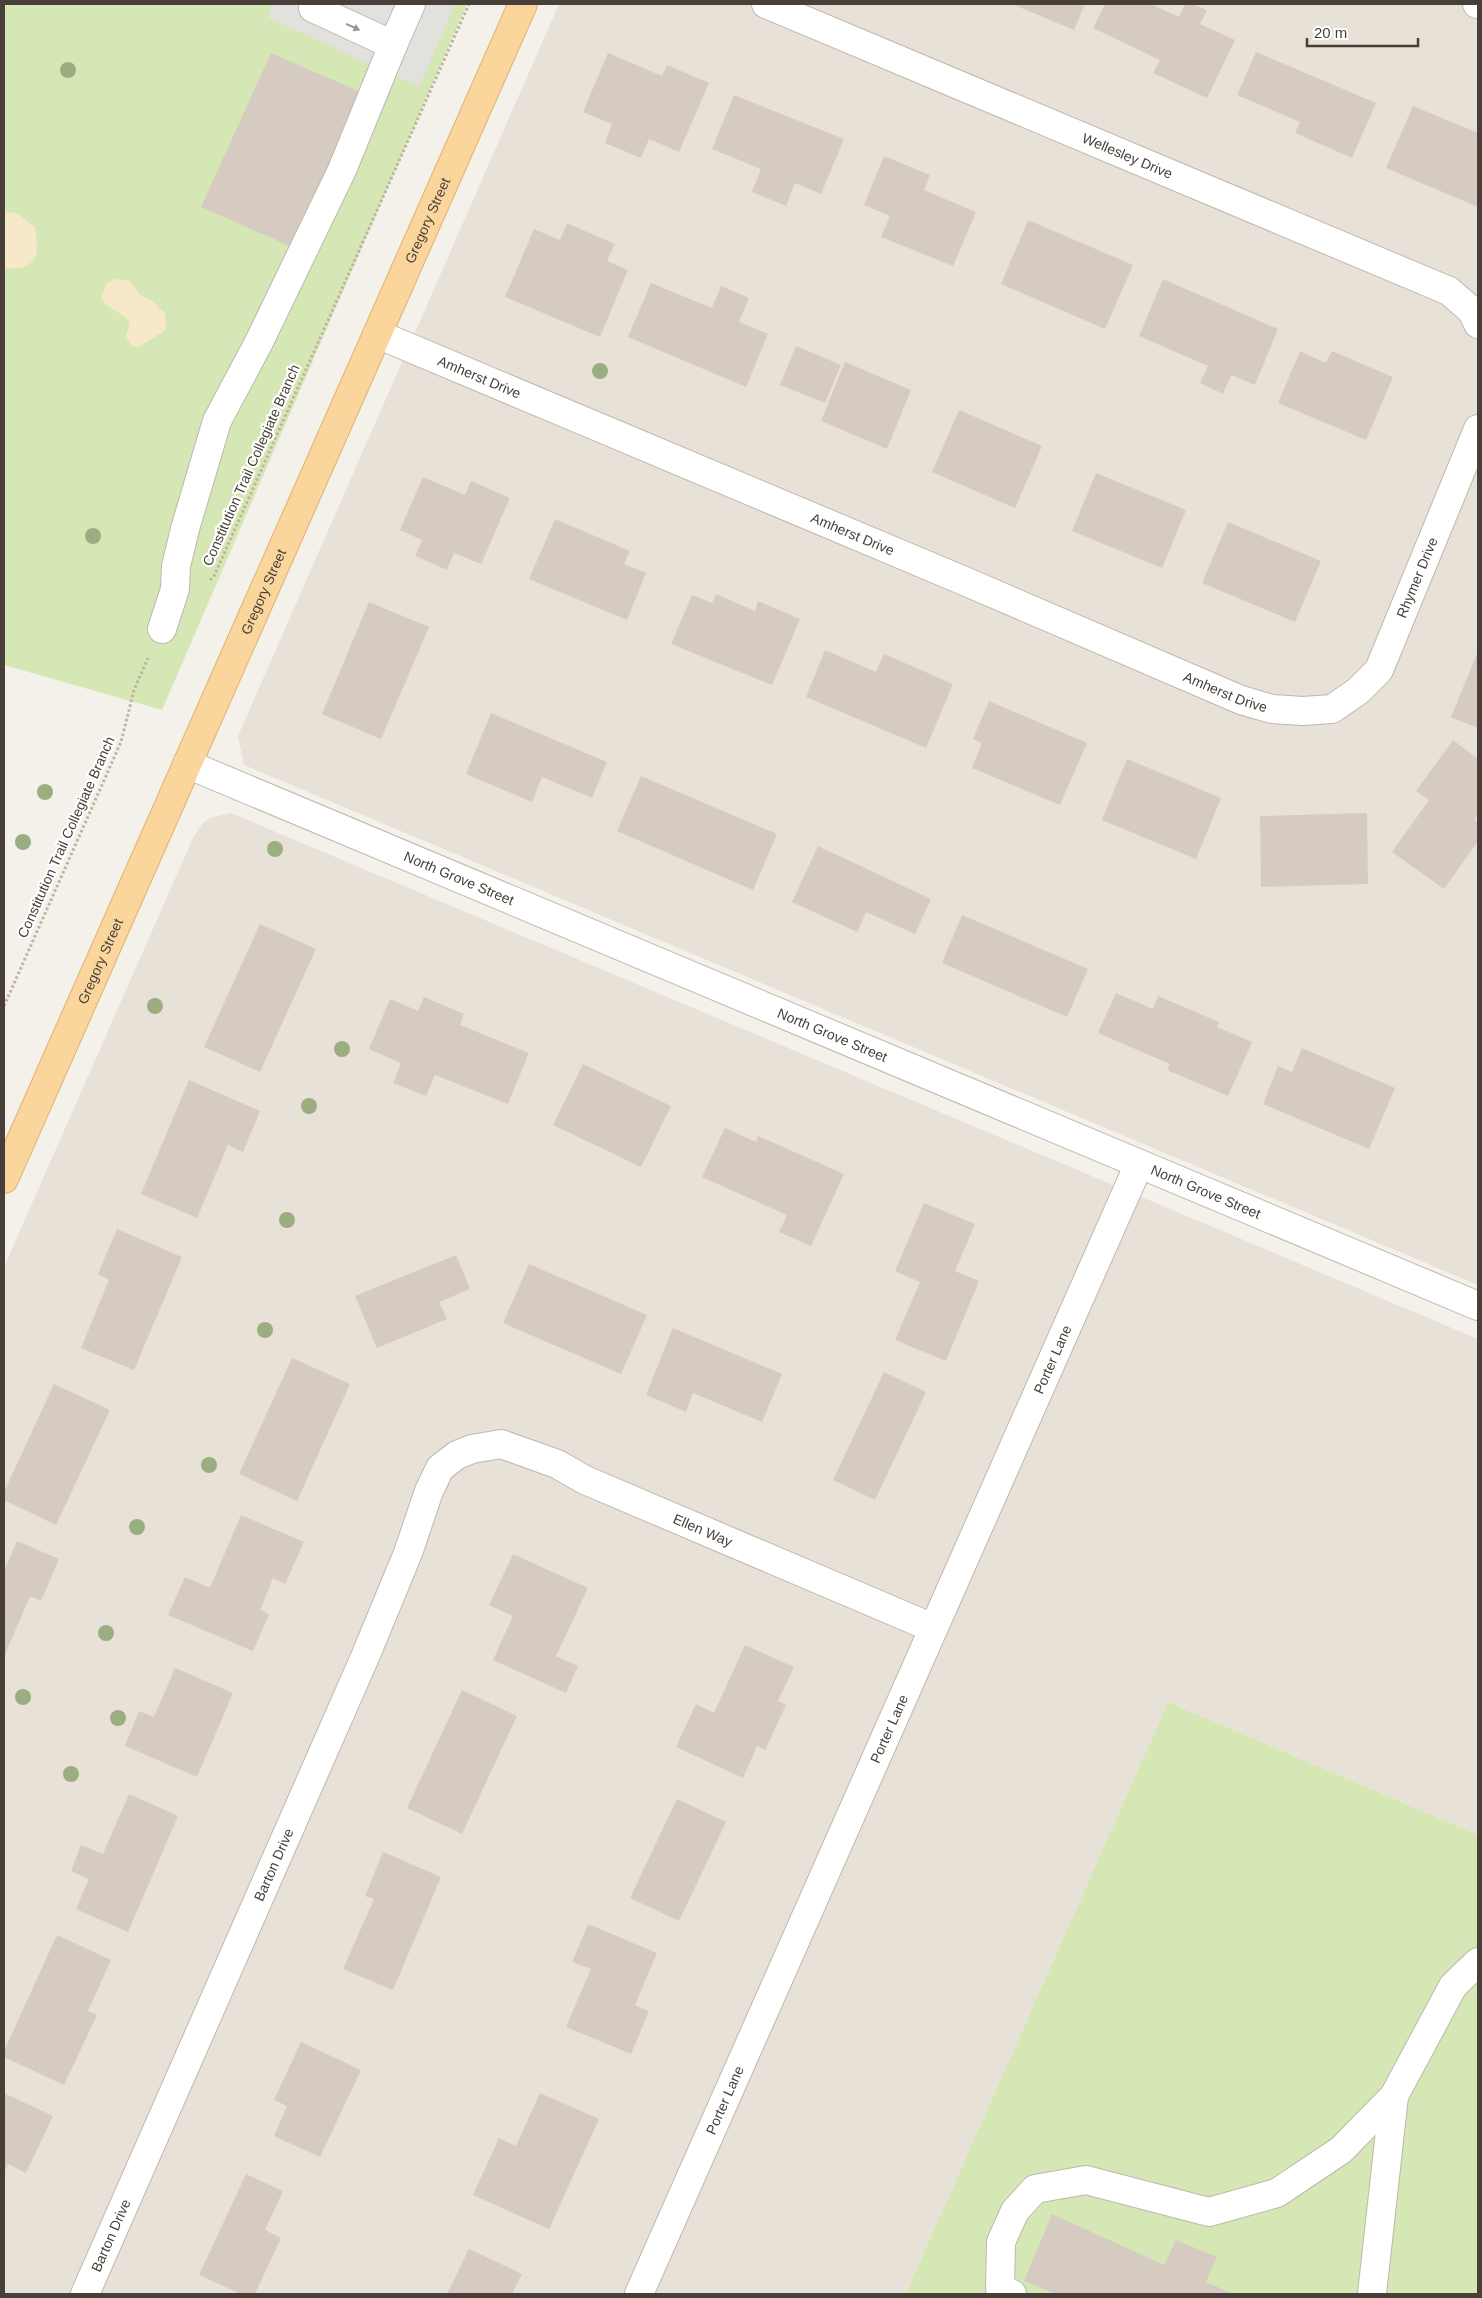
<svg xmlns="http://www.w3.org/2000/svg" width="1482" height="2298" viewBox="0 0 1482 2298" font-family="Arial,sans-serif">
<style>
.residential{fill:#e8e1d8}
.green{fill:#d5e7b5}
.sand{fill:#f6e8c8}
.parking{fill:#e3e1de}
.building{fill:#d6cbc0}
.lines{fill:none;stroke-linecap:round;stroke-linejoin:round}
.minor-casing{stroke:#c0b7ad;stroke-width:30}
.major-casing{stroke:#dfb16d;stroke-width:30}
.path{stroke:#c1b19f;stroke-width:3;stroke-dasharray:2.5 2.5;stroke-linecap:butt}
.minor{stroke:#fff;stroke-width:28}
.major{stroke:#fad69d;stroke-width:28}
.tree{fill:#9bae82}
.oneway{fill:#9a9692}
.labels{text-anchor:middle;stroke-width:4.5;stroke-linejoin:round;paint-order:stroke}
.street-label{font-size:14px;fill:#484038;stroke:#fff}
</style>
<rect width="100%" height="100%" fill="#f4f0ea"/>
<g class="residential">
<path d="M 559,4 L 1478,4 L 1478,1285 L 244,765 L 238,736 Z"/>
<path d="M 231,813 L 1478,1339 L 1478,1835 L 1168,1702 L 906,2293 L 908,2294 L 4,2294 L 4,1267 L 193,838 L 202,824 L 210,818 Z"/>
</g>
<g class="green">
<path d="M 4,4 L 467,4 L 162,710 L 4,665 Z"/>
<path d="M 1168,1702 L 1478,1835 L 1478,2294 L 906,2293 Z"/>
</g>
<g class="sand">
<path d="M 7,212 L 17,213 L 35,227 C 37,242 42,260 24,267 C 19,269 10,268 4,268 L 4,213 Z"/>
<path d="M 115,279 L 130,281 L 141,296 L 151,300 L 165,313 L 166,330 L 137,348 L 131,345 L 126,336 L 130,322 C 121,312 109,309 101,299 L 106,284 Z"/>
</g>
<path class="parking" d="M 273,4 L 455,4 L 419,87 L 267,17 Z"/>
<g class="building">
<path d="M 1012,4 L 1085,4 L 1074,30 Z"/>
<path d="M 1105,4 L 1151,4 L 1179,17 L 1185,4 L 1193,4 L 1207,10 L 1200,24 L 1235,40 L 1207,98 L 1153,73 L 1160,60 L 1093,28 Z"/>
<path d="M 1256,52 L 1376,103 L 1352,158 L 1295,133 L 1300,122 L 1237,95 Z"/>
<path d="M 271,53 L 363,93 L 294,248 L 201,207 Z"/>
<path d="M 608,53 L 662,76 L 667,65 L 709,83 L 679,152 L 649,139 L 641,158 L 605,143 L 612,124 L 583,112 Z"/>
<path d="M 734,95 L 844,139 L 821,194 L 795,183 L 786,206 L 752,192 L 761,169 L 712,149 Z"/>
<path d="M 1413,106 L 1478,133 L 1478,207 L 1386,168 Z"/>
<path d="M 884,156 L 930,175 L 924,190 L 976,212 L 953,266 L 881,237 L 890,216 L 864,205 Z"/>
<path d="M 1028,220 L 1133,265 L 1105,329 L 1001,284 Z"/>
<path d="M 567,223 L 615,244 L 607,261 L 628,270 L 600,337 L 505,297 L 534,229 L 560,240 Z"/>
<path d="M 1163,279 L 1278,329 L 1255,385 L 1231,375 L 1223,394 L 1200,383 L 1208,366 L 1139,336 Z"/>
<path d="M 651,283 L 712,308 L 721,286 L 749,298 L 739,322 L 768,334 L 746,387 L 628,337 Z"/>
<path d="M 796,346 L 841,365 L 825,403 L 780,385 Z"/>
<path d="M 1300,351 L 1326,363 L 1332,351 L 1393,377 L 1366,440 L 1278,403 Z"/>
<path d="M 845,362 L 911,390 L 887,449 L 821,421 Z"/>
<path d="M 959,410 L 1042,446 L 1015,508 L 932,472 Z"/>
<path d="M 1096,473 L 1186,510 L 1162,568 L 1072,531 Z"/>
<path d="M 423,477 L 465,495 L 471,481 L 510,498 L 481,564 L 454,553 L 447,570 L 415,556 L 422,540 L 400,530 Z"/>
<path d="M 555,519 L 630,551 L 624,564 L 646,573 L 627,620 L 529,579 Z"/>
<path d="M 1228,522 L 1321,561 L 1295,622 L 1202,583 Z"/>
<path d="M 716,594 L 755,611 L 758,601 L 800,619 L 772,685 L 671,644 L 692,595 L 712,603 Z"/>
<path d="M 369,602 L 429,627 L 381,739 L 322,714 Z"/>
<path d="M 825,650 L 876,672 L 884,654 L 953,684 L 926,748 L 806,697 Z"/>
<path d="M 1478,651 L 1478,728 L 1451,717 Z"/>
<path d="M 989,701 L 1087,743 L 1060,805 L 972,768 L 982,743 L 973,739 Z"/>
<path d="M 491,713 L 607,762 L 592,798 L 542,777 L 532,802 L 466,774 Z"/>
<path d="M 1453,740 L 1478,759 L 1478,814 L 1474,820 L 1478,823 L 1478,841 L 1444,889 L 1392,852 L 1429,800 L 1416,791 Z"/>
<path d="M 1127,759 L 1221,798 L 1196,859 L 1102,820 Z"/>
<path d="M 641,776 L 777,834 L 753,890 L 617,831 Z"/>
<path d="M 1367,813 L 1368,884 L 1261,887 L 1260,816 Z"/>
<path d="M 818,846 L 931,899 L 915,934 L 866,912 L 857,932 L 792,902 Z"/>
<path d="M 962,915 L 1088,969 L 1067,1017 L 942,963 Z"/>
<path d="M 260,924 L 316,949 L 260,1072 L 204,1047 Z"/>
<path d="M 1116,993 L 1153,1009 L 1158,996 L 1219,1022 L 1217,1027 L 1252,1042 L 1228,1096 L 1167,1070 L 1170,1064 L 1098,1033 Z"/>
<path d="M 424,997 L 464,1014 L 460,1025 L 529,1053 L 508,1104 L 435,1075 L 426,1096 L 393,1083 L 401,1063 L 369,1049 L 390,999 L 418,1011 Z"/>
<path d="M 1302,1048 L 1395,1088 L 1369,1149 L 1263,1104 L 1278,1066 L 1292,1072 Z"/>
<path d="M 583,1064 L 671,1106 L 641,1167 L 553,1125 Z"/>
<path d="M 189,1080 L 260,1111 L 243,1152 L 228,1145 L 197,1218 L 141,1194 Z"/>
<path d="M 725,1128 L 756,1142 L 758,1136 L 844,1174 L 811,1246 L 779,1232 L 787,1215 L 702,1177 Z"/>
<path d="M 924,1203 L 975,1224 L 955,1271 L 979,1281 L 946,1361 L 895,1340 L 920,1282 L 895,1271 Z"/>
<path d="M 117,1229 L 182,1257 L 134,1370 L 81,1348 L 109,1280 L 98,1274 Z"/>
<path d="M 456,1255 L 470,1289 L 439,1302 L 447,1319 L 377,1348 L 355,1296 Z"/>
<path d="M 529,1264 L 647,1315 L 621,1374 L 503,1323 Z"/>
<path d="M 673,1328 L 782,1374 L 762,1422 L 693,1393 L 686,1412 L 646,1395 Z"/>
<path d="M 292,1358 L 350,1384 L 297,1501 L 239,1474 Z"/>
<path d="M 884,1372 L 926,1392 L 875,1500 L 833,1480 Z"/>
<path d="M 54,1384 L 110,1410 L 56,1525 L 4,1500 L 4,1492 Z"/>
<path d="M 241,1515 L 304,1542 L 285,1584 L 273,1578 L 260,1610 L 269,1614 L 253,1651 L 168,1615 L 185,1577 L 210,1588 Z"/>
<path d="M 17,1541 L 59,1559 L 41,1601 L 30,1596 L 4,1657 L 4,1571 Z"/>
<path d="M 513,1554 L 588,1588 L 556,1656 L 578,1666 L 566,1693 L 493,1660 L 513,1616 L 489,1605 Z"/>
<path d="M 745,1645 L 794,1667 L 778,1701 L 786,1705 L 765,1750 L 757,1746 L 743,1778 L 676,1747 L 696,1704 L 714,1713 Z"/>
<path d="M 175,1668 L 233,1693 L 197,1777 L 125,1746 L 139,1711 L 154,1717 Z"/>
<path d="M 462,1690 L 517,1716 L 462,1834 L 407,1808 Z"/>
<path d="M 129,1794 L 178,1816 L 128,1932 L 76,1909 L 89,1879 L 71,1871 L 81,1845 L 103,1854 Z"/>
<path d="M 677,1799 L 726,1822 L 679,1921 L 630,1898 Z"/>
<path d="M 383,1852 L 441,1877 L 393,1990 L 343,1969 L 374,1899 L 365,1896 Z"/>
<path d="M 588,1924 L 657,1953 L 635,2005 L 649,2011 L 631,2054 L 566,2027 L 591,1969 L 572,1962 Z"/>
<path d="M 57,1935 L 111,1960 L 88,2011 L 97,2015 L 64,2085 L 4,2057 L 4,2051 Z"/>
<path d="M 301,2042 L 361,2070 L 320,2157 L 274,2136 L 287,2106 L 274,2100 Z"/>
<path d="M 4,2093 L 53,2116 L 26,2173 L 8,2164 L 4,2173 Z"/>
<path d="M 540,2093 L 599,2119 L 549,2229 L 473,2195 L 499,2138 L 516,2146 Z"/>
<path d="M 246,2174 L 283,2191 L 265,2230 L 281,2238 L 255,2294 L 241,2294 L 199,2275 Z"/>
<path d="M 1052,2214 L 1164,2265 L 1176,2240 L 1217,2257 L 1206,2282 L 1233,2294 L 1055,2294 L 1024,2281 Z"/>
<path d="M 469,2249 L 522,2274 L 512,2294 L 447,2294 Z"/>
</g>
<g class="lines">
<g class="minor-casing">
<g id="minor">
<path d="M 315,4 L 313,8 L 393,45 L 411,4"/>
<path id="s1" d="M 766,4 L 1449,291 L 1472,311 L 1478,324"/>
<path d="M 1477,4 L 1478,4"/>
<path id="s2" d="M 377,334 L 962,580 L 1241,700 L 1272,709 L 1303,711 L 1332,709 L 1358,691 L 1379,670 L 1478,429"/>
<path d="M 162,629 L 175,589 L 176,566 L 185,529 L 217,421 L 259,342 L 342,170 L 393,45"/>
<path id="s3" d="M 187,764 L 1478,1306"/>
<path id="s4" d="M 85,2294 L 365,1657 L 408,1553 L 429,1491 L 440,1468 L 457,1455 L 472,1449 L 501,1444 L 557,1464 L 585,1480 L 933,1628"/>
<path id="s5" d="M 639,2294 L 1139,1164"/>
<path d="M 1012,2294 L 1000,2289 L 1001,2242 L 1015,2211 L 1035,2189 L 1086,2180 L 1209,2212 L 1277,2193 L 1341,2150 L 1394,2096 L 1453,1986 L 1478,1962"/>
<path d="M 1372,2294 L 1394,2096"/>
</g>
</g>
<g class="major-casing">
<g id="major">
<path id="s6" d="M 4,1179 L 523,4"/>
</g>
</g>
<g class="path">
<path d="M 210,580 L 214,576 L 469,4"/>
<path d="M 4,1006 L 121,742 L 134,690 L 148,658"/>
</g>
<use href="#minor" class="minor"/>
<use href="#major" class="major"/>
</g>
<g class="tree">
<circle cx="68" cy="70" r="8"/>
<circle cx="600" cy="371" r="8"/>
<circle cx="93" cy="536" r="8"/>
<circle cx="45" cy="792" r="8"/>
<circle cx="23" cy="842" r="8"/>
<circle cx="275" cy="849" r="8"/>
<circle cx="155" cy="1006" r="8"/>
<circle cx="342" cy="1049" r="8"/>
<circle cx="309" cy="1106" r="8"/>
<circle cx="287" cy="1220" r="8"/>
<circle cx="265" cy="1330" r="8"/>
<circle cx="209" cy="1465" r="8"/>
<circle cx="137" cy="1527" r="8"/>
<circle cx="106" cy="1633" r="8"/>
<circle cx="23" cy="1697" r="8"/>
<circle cx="118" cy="1718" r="8"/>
<circle cx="71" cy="1774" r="8"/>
</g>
<defs><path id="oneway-solid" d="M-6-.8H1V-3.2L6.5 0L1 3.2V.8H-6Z" transform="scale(1.25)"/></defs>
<use class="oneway" href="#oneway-solid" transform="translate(353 27) rotate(25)"/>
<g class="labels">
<g class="street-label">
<text dy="5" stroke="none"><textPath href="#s1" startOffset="392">Wellesley Drive</textPath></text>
<text dy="5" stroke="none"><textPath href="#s6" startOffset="1048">Gregory Street</textPath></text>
<text dy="5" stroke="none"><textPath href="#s2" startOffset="111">Amherst Drive</textPath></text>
<text transform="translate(251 465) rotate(-66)" y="5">Constitution Trail Collegiate Branch</text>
<text dy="5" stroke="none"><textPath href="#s2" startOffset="516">Amherst Drive</textPath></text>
<text dy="5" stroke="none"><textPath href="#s2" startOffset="1192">Rhymer Drive</textPath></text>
<text dy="5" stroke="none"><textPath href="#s6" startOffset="642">Gregory Street</textPath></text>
<text dy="5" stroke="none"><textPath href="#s2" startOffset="921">Amherst Drive</textPath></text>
<text transform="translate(66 837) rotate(-66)" y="5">Constitution Trail Collegiate Branch</text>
<text dy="5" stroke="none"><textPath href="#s3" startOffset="295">North Grove Street</textPath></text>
<text dy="5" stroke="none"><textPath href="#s6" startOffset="238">Gregory Street</textPath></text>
<text dy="5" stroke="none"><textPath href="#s3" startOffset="700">North Grove Street</textPath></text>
<text dy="5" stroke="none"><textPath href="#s3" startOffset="1105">North Grove Street</textPath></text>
<text dy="5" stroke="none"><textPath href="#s5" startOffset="1022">Porter Lane</textPath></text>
<text dy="5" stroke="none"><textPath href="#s4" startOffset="1186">Ellen Way</textPath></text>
<text dy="5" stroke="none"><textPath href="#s5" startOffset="618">Porter Lane</textPath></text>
<text dy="5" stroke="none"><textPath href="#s4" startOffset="469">Barton Drive</textPath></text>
<text dy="5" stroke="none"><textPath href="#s5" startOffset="212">Porter Lane</textPath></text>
<text dy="5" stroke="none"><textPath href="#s4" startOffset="64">Barton Drive</textPath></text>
</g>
</g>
<rect width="1482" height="2298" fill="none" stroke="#484038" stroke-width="10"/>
<path d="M1307 38v8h111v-8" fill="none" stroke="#484038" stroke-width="2.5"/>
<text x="1314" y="38" font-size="15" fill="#484038" stroke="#ffffff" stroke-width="4" paint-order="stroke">20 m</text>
</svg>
